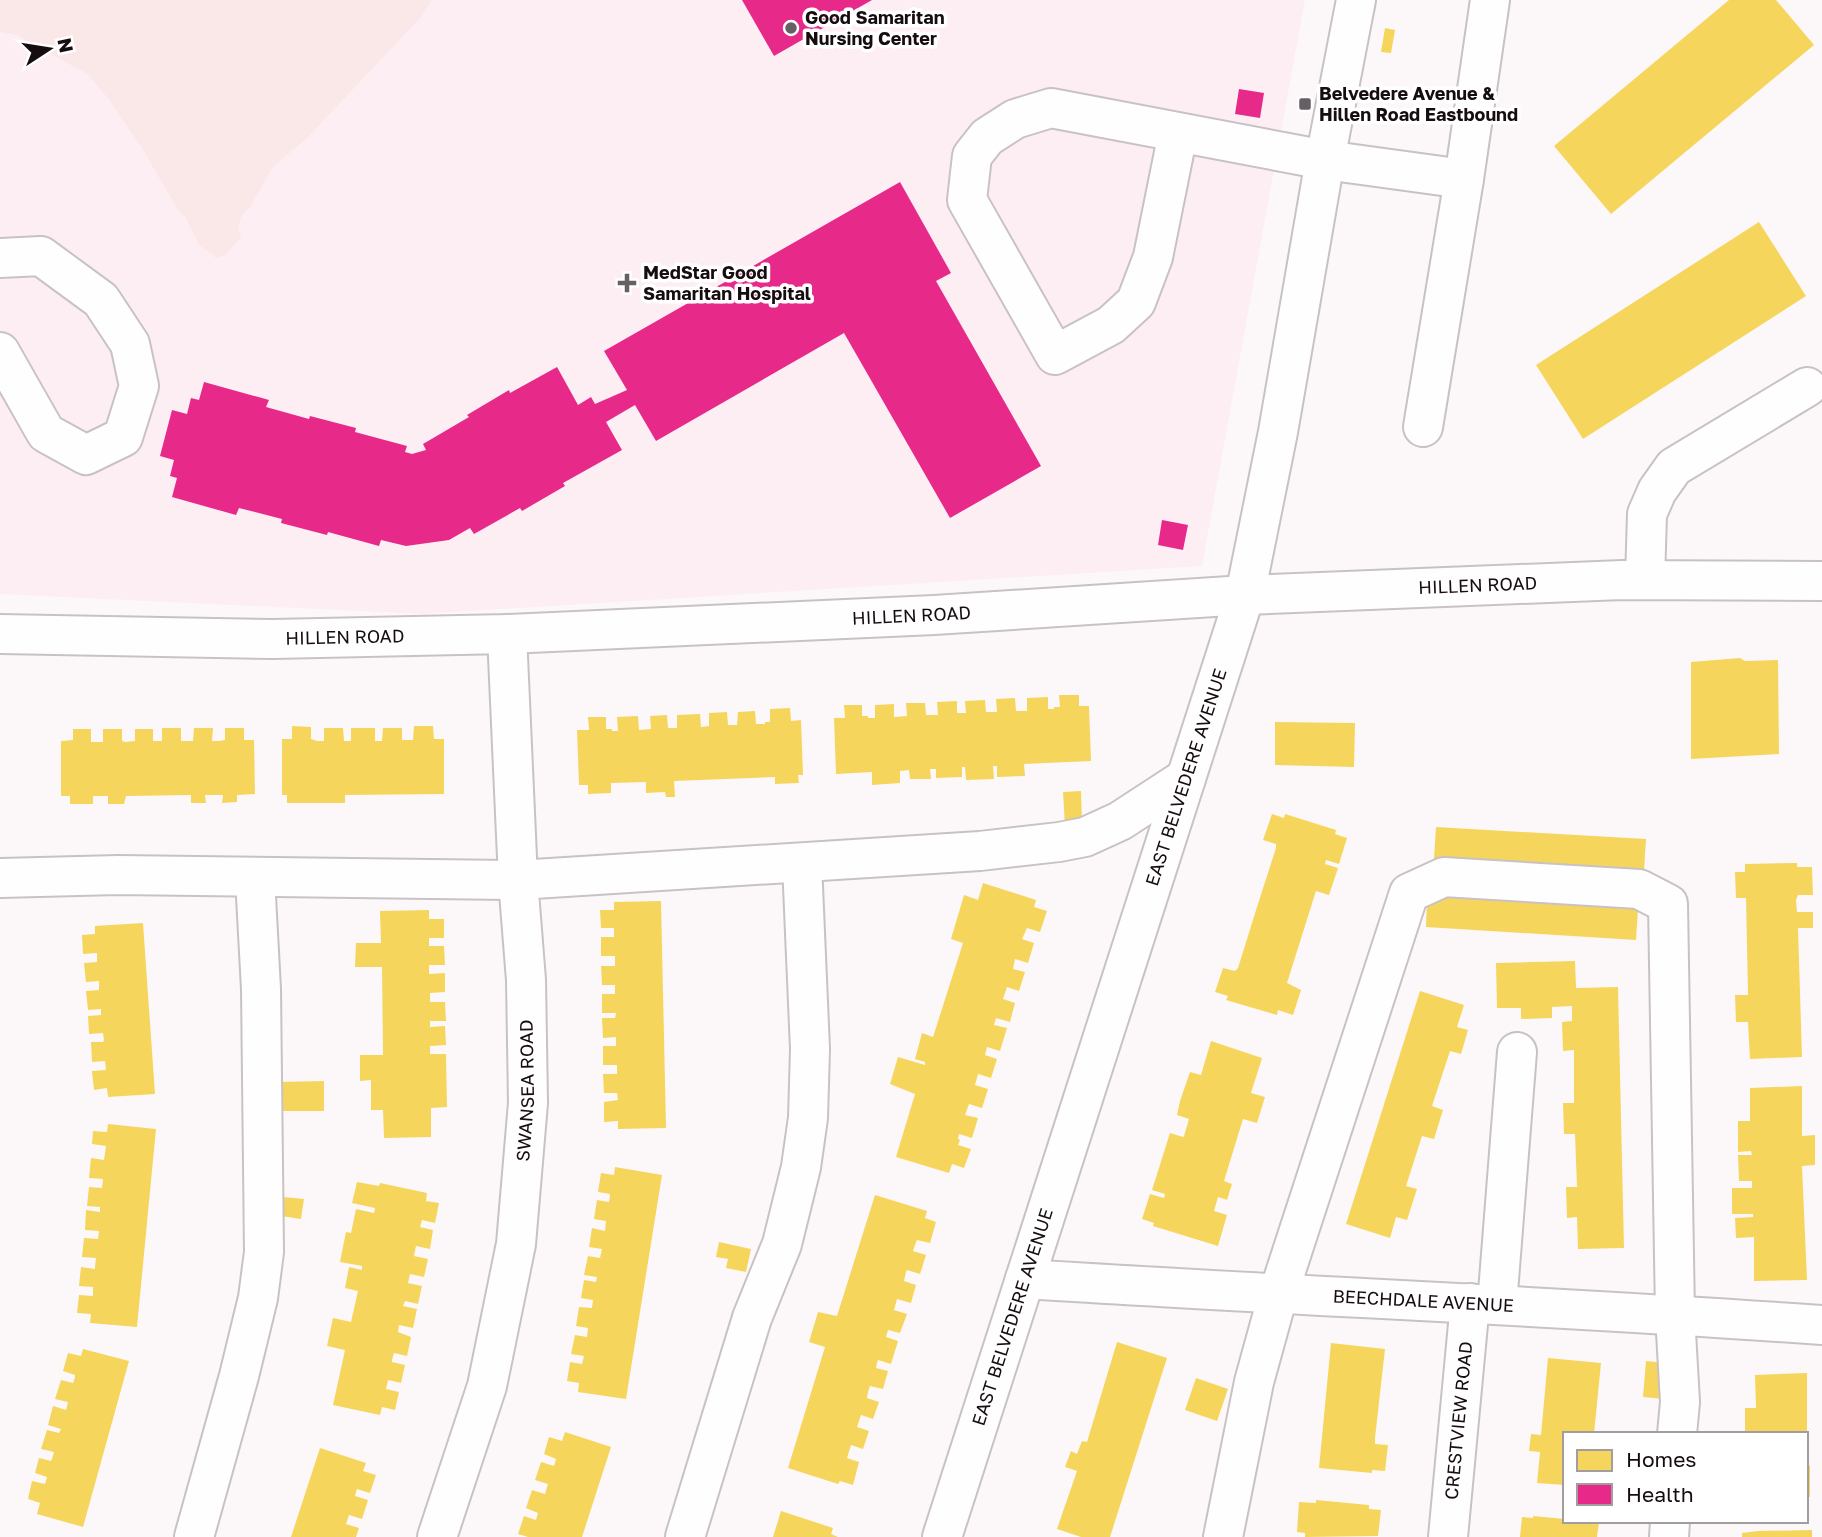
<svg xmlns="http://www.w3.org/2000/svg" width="1822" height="1537" viewBox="0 0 1822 1537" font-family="'Golos Text',sans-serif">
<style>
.built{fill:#fdeef4}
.green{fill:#f9e8e7}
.homes{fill:#f6d55c}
.health{fill:#e7298a}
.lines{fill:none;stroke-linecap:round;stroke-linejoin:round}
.minor-casing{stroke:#c9c2c5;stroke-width:42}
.major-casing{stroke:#c9c2c5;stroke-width:42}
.minor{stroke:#fffefe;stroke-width:38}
.major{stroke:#fffefe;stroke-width:38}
.poi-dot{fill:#665f63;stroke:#fff;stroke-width:2.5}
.labels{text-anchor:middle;stroke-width:7;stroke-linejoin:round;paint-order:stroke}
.poi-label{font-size:18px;font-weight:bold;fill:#160d11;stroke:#fff;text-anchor:start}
.street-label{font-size:18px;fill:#160d11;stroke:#fff}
</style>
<rect width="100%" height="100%" fill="#fcf8fa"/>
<path class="built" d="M 0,0 L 1305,0 L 1202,566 L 422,614 L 0,594 Z"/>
<path class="green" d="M 0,0 L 432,0 L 421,17 L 306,139 L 273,167 L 250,207 L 242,215 L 238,226 L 241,237 L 226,255 L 216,258 L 199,245 L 185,216 L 178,210 L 142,148 L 108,98 L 87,74 L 17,35 L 0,32 Z"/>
<g class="homes">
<path d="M 1729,0 L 1776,0 L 1814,45 L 1611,214 L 1554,146 Z"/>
<path d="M 1385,28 L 1395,30 L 1391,53 L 1381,52 Z"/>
<path d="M 1759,222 L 1806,296 L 1583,439 L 1536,365 Z"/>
<path d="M 1740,658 L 1745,661 L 1778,660 L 1779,754 L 1691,759 L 1691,662 Z"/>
<path d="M 1059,695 L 1079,695 L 1079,706 L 1089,706 L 1091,761 L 1024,764 L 1025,776 L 997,777 L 997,766 L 993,766 L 994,779 L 966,780 L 965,767 L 962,767 L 962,777 L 936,778 L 936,769 L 930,769 L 931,779 L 910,779 L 909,770 L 900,771 L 900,783 L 872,785 L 872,772 L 836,774 L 834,718 L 845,718 L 844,705 L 862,705 L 862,716 L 868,716 L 868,718 L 875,718 L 875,705 L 894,704 L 894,717 L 907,716 L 906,703 L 925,703 L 926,715 L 938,715 L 937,702 L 957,701 L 957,713 L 966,713 L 965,701 L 985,700 L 986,712 L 997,712 L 996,699 L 1015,698 L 1016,711 L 1027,711 L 1027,698 L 1048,697 L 1048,709 L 1054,709 L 1054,707 L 1060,707 Z"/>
<path d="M 790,708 L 791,721 L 801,720 L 803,775 L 798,775 L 799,783 L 775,784 L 775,777 L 674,781 L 675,797 L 666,797 L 665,792 L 646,793 L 646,782 L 611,783 L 611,793 L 588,794 L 588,785 L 579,785 L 577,730 L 589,730 L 588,717 L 606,717 L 606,729 L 612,729 L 612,731 L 618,731 L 617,717 L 638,716 L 639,730 L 651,729 L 650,716 L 667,715 L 668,728 L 677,728 L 677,715 L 700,714 L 701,727 L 709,726 L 709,713 L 727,712 L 728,725 L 737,725 L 738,712 L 755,711 L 756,724 L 765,724 L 765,722 L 770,722 L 770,709 Z"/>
<path d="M 1275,722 L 1355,723 L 1354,767 L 1275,765 Z"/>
<path d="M 292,726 L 311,727 L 311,739 L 317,741 L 324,741 L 324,728 L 343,728 L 344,741 L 351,741 L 351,728 L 375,728 L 375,741 L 382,741 L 383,728 L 402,728 L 402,740 L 413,740 L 414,726 L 433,726 L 434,739 L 444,739 L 444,794 L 345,795 L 345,803 L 287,803 L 287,795 L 282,795 L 282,739 L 292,739 Z"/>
<path d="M 162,728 L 181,728 L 181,741 L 193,741 L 194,728 L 213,728 L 212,741 L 219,741 L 225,740 L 225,728 L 244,728 L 244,740 L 254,740 L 255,794 L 237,795 L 237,802 L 222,803 L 223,795 L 205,795 L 206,803 L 191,803 L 191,795 L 126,796 L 124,804 L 108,804 L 108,796 L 93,796 L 93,804 L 70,804 L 70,796 L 61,796 L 61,741 L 73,740 L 73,729 L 91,729 L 91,742 L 103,742 L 103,729 L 122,729 L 122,741 L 125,742 L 135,741 L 135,729 L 153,729 L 153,741 L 162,741 Z"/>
<path d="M 1081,791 L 1082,825 L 1065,826 L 1063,792 Z"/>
<path d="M 1272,814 L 1284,818 L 1285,814 L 1336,830 L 1335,834 L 1347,838 L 1339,864 L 1326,860 L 1325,864 L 1338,868 L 1329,895 L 1316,891 L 1287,983 L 1301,990 L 1293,1015 L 1278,1010 L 1277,1015 L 1226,1000 L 1228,996 L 1215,992 L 1223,968 L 1235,971 L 1238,968 L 1257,907 L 1276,848 L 1276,844 L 1263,840 Z"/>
<path d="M 1436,827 L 1646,839 L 1644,871 L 1434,859 Z"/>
<path d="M 1797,863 L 1797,867 L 1812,867 L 1813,895 L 1798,895 L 1796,900 L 1797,912 L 1813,912 L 1813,928 L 1798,928 L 1802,1057 L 1750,1059 L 1748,1022 L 1736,1022 L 1735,995 L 1748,995 L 1748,993 L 1746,898 L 1736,898 L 1735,872 L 1745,872 L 1745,864 Z"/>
<path d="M 983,883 L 1036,900 L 1034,907 L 1047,911 L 1040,932 L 1027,928 L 1022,939 L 1034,943 L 1028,963 L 1015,959 L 1013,969 L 1025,972 L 1019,991 L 1007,987 L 1003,999 L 1015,1003 L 1010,1022 L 996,1018 L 994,1025 L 1007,1028 L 1000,1051 L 987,1047 L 985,1055 L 997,1059 L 991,1078 L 978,1074 L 975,1085 L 988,1089 L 982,1108 L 969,1104 L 965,1115 L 978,1118 L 972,1138 L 959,1134 L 958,1139 L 960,1140 L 958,1145 L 971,1149 L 964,1168 L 952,1164 L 949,1173 L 896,1157 L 915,1094 L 890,1084 L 898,1057 L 925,1065 L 925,1062 L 915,1059 L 922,1033 L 933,1037 L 963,943 L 951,939 L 964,895 L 978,900 Z"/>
<path d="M 1427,896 L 1638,909 L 1636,940 L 1426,927 Z"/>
<path d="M 661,901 L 666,1128 L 618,1129 L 618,1121 L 604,1122 L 604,1102 L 618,1100 L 617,1093 L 604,1093 L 603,1074 L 617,1074 L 617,1065 L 603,1065 L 603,1046 L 616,1046 L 616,1037 L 603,1038 L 602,1018 L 615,1018 L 616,1013 L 602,1013 L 602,994 L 615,994 L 615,985 L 602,985 L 601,966 L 615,966 L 615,956 L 601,956 L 601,937 L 614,937 L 614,928 L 601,928 L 600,910 L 614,910 L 614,902 Z"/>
<path d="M 429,910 L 429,919 L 444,919 L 444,938 L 429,938 L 429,946 L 444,946 L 445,965 L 429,965 L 429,974 L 445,973 L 445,992 L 430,993 L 430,1002 L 445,1002 L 446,1021 L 430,1021 L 430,1027 L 445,1026 L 446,1045 L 430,1046 L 430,1054 L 446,1054 L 447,1107 L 431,1108 L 431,1137 L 384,1138 L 383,1110 L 371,1110 L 371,1080 L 360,1081 L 360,1055 L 383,1055 L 382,967 L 355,967 L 356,943 L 381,943 L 380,911 Z"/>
<path d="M 143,923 L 155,1094 L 108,1097 L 107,1088 L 94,1090 L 92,1071 L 106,1070 L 105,1061 L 92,1062 L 91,1042 L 103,1042 L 104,1040 L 103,1033 L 89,1034 L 88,1016 L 101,1015 L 101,1009 L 88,1010 L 86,991 L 99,990 L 99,981 L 86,982 L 84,963 L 97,962 L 97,953 L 83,954 L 82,935 L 95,934 L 95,926 Z"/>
<path d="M 1575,961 L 1576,988 L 1618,987 L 1624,1248 L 1578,1249 L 1577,1217 L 1567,1218 L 1566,1187 L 1577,1187 L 1575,1134 L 1564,1134 L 1563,1103 L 1574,1103 L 1574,1050 L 1563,1051 L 1562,1022 L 1572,1021 L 1572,1006 L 1552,1007 L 1552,1018 L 1521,1019 L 1521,1008 L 1497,1008 L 1496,963 Z"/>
<path d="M 1420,991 L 1464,1005 L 1457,1027 L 1468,1030 L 1461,1054 L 1450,1051 L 1432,1106 L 1443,1110 L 1434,1139 L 1422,1136 L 1406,1186 L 1417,1189 L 1407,1220 L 1396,1217 L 1390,1238 L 1346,1224 Z"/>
<path d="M 1211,1041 L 1262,1058 L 1251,1093 L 1265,1097 L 1257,1123 L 1243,1119 L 1224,1181 L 1232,1184 L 1227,1200 L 1218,1197 L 1214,1211 L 1227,1215 L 1218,1246 L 1153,1226 L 1154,1223 L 1142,1219 L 1150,1194 L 1164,1198 L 1165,1194 L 1152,1190 L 1170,1133 L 1183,1137 L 1184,1136 L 1189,1119 L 1177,1115 L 1180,1101 L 1190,1072 L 1201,1075 Z"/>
<path d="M 324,1081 L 324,1111 L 276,1111 L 276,1082 Z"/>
<path d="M 1802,1086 L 1802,1136 L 1815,1135 L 1815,1165 L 1802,1166 L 1807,1280 L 1754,1281 L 1754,1237 L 1736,1238 L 1735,1218 L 1753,1217 L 1753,1214 L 1732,1214 L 1732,1188 L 1752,1188 L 1752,1181 L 1739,1181 L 1738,1155 L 1752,1155 L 1751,1151 L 1738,1152 L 1738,1121 L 1750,1121 L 1750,1088 Z"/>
<path d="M 108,1124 L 156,1129 L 137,1327 L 90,1323 L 91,1314 L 77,1313 L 79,1295 L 93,1296 L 93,1287 L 79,1286 L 81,1267 L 95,1269 L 95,1267 L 96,1258 L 82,1257 L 84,1238 L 98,1239 L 99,1231 L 85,1230 L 86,1210 L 100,1212 L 100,1207 L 87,1206 L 89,1187 L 102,1188 L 103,1179 L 89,1178 L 91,1158 L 104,1160 L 106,1146 L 92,1144 L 93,1131 L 107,1132 Z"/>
<path d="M 615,1167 L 662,1175 L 626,1399 L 578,1392 L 579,1383 L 567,1381 L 570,1362 L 582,1364 L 584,1356 L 571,1354 L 575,1335 L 587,1337 L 588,1328 L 576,1326 L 579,1307 L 592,1308 L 593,1300 L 581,1298 L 584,1280 L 596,1282 L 597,1277 L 584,1275 L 588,1256 L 600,1258 L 602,1249 L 589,1247 L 592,1228 L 605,1231 L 606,1221 L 594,1219 L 597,1200 L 609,1202 L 610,1196 L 610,1194 L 598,1192 L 601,1173 L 614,1175 Z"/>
<path d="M 357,1182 L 379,1186 L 380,1183 L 427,1193 L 426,1201 L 439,1203 L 435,1223 L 422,1220 L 420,1227 L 433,1230 L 430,1249 L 416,1246 L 414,1256 L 428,1259 L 424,1277 L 410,1274 L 408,1283 L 422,1286 L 418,1304 L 405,1301 L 403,1306 L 417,1309 L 413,1328 L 399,1325 L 398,1332 L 411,1337 L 407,1356 L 394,1353 L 392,1360 L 392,1362 L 405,1365 L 401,1383 L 388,1380 L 386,1389 L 399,1392 L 395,1410 L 382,1407 L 380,1415 L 333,1405 L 345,1350 L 327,1346 L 333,1318 L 351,1322 L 358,1291 L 345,1288 L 349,1267 L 362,1270 L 362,1266 L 340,1262 L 346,1232 L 351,1233 L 356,1209 L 374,1213 L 375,1208 L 352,1203 Z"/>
<path d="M 875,1195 L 927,1211 L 925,1218 L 936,1222 L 930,1243 L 917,1240 L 915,1245 L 913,1251 L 926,1255 L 920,1274 L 907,1270 L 906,1272 L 904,1281 L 916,1285 L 911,1303 L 897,1299 L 894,1310 L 907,1314 L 900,1333 L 888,1330 L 886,1337 L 898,1341 L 891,1364 L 878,1360 L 877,1363 L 876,1368 L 888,1371 L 883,1389 L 870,1386 L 868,1392 L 867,1398 L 879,1402 L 873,1419 L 861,1415 L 857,1427 L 869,1431 L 863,1449 L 851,1445 L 847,1458 L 859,1462 L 853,1485 L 840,1481 L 838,1484 L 788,1468 L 825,1347 L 809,1342 L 818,1312 L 837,1316 Z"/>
<path d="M 283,1197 L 304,1199 L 301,1219 L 281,1216 Z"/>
<path d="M 719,1242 L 751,1249 L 746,1272 L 726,1268 L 728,1259 L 716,1257 Z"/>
<path d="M 1117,1342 L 1167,1358 L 1110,1537 L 1081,1537 L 1057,1529 L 1077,1471 L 1065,1467 L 1071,1451 L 1077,1454 L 1082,1441 L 1087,1442 Z"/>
<path d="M 1331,1343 L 1385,1349 L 1375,1438 L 1375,1444 L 1388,1445 L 1385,1471 L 1372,1470 L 1372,1473 L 1319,1468 Z"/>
<path d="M 83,1349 L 129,1361 L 83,1527 L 37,1514 L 40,1503 L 28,1499 L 32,1481 L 45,1484 L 47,1477 L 35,1473 L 39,1458 L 51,1461 L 52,1459 L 54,1452 L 41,1449 L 47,1430 L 59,1433 L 61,1429 L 48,1425 L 53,1406 L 66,1410 L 68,1402 L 55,1399 L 61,1380 L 73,1383 L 75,1377 L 75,1375 L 63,1371 L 68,1353 L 81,1356 Z"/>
<path d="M 1548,1358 L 1601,1363 L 1594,1434 L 1565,1434 L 1565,1485 L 1537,1483 L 1540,1452 L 1529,1451 L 1531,1434 L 1541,1435 Z"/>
<path d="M 1646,1361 L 1666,1363 L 1664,1399 L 1643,1397 Z"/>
<path d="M 1807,1373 L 1807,1434 L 1745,1434 L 1745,1408 L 1756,1408 L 1755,1375 Z"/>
<path d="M 1196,1378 L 1228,1389 L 1217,1421 L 1185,1410 Z"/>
<path d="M 565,1432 L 611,1447 L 582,1537 L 528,1537 L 518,1534 L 524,1516 L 536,1520 L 538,1513 L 526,1508 L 532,1490 L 545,1494 L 547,1487 L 548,1484 L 535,1480 L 541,1462 L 554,1466 L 556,1459 L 544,1454 L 549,1437 L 562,1441 Z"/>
<path d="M 320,1448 L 366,1463 L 363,1471 L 376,1475 L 370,1493 L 357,1489 L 356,1492 L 355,1496 L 368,1500 L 362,1519 L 349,1515 L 346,1524 L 359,1528 L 356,1537 L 291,1537 Z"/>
<path d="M 1806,1463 L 1810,1466 L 1810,1497 L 1806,1497 Z"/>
<path d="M 1316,1500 L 1369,1505 L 1369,1509 L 1381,1510 L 1378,1536 L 1305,1537 L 1305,1533 L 1297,1532 L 1299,1502 L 1316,1503 Z"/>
<path d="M 781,1511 L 833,1528 L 831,1534 L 838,1537 L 773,1537 Z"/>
<path d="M 1533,1516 L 1565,1519 L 1565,1521 L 1599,1522 L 1597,1537 L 1520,1537 L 1522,1517 L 1533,1518 Z"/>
<path d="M 1812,1530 L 1812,1537 L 1742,1537 L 1742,1533 L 1758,1531 Z"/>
</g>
<g class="health">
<path d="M 742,0 L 872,0 L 774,56 Z"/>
<path d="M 1239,89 L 1264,93 L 1260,118 L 1235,114 Z"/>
<path d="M 900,182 L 951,273 L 936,281 L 1041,466 L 950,518 L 844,333 L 656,441 L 635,405 L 606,422 L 622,450 L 563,483 L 565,486 L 522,511 L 520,508 L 474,534 L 470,528 L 449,540 L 406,546 L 381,540 L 379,546 L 328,532 L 327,535 L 281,523 L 282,519 L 239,508 L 236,515 L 172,497 L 177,478 L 170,476 L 174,460 L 160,456 L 172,410 L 187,414 L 191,398 L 199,400 L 204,382 L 269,400 L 266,407 L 309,419 L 310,416 L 356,428 L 355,432 L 407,446 L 405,452 L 412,454 L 426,450 L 423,444 L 469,417 L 467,415 L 509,390 L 510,393 L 557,367 L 578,405 L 591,397 L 595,404 L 627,390 L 604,351 Z"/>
<path d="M 1162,520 L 1188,525 L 1183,550 L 1158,545 Z"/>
</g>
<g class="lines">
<g class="minor-casing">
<g id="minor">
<path d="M 1178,133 L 1153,257 L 1136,302 L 1111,325 L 1055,355 L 967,200 L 972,156 L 987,137 L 1015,119 L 1051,108 L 1325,160 L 1464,179"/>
<path d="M 0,352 L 46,433 L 86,455 L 123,437 L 139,386 L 130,344 L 101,300 L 41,256 L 0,258"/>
<path d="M 1423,427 L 1464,179 L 1490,0"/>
<path d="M 1645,580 L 1647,514 L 1657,491 L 1674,467 L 1807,387"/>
<path id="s1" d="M 0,634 L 273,639 L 507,634 L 934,615 L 1245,595 L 1622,580 L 1822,581"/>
<path d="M 0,878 L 118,875 L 518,880 L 980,851 L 1059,842 L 1085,837 L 1120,821 L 1186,778"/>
<path id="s2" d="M 1025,1279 C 1291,1296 1557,1306 1822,1325"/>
<path d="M 1497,1305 L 1517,1052"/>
<path d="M 194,1537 L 239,1376 L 258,1298 L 264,1252 L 261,989 L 255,878"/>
<path id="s3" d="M 437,1537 L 487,1386 L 516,1244 L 528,1103 L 526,980 L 518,880 L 507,634"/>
<path d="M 685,1537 L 752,1318 L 782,1244 L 801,1167 L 808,1118 L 810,1049 L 802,863"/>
<path d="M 1223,1537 L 1254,1382 L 1278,1295 L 1409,893 L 1444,877 L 1639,889 L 1668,904 L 1675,1315 L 1680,1402 L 1677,1434"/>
<path id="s4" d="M 1448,1537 L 1470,1303"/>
<path d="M 1669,1537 L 1670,1521"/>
</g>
</g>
<g class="major-casing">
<g id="major">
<path id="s5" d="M 942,1537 L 1245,595 L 1278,432 L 1325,160 L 1356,0"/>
</g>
</g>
<use href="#minor" class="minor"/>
<use href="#major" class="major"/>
</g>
<g class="poi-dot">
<circle cx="791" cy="28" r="7"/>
<rect x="1298" y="97" width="14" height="14" rx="3.5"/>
<path d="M623.5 272.5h7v7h7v7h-7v7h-7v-7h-7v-7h7z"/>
</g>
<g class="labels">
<g class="poi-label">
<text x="805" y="24">Good Samaritan<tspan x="805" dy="21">Nursing Center</tspan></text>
<text x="1319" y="100">Belvedere Avenue &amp;<tspan x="1319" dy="21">Hillen Road Eastbound</tspan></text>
<text x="643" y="279">MedStar Good<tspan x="643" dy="21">Samaritan Hospital</tspan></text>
</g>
<g class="street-label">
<text dy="6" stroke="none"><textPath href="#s1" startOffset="1479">HILLEN ROAD</textPath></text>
<text dy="6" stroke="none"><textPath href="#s1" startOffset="912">HILLEN ROAD</textPath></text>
<text dy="6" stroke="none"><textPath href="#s1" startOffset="345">HILLEN ROAD</textPath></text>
<text dy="6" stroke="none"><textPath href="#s5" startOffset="798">EAST BELVEDERE AVENUE</textPath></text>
<text dy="6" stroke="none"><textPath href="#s3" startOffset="458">SWANSEA ROAD</textPath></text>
<text dy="6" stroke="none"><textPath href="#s2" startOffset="399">BEECHDALE AVENUE</textPath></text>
<text dy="6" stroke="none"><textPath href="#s5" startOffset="231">EAST BELVEDERE AVENUE</textPath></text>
<text dy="6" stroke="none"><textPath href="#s4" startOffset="117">CRESTVIEW ROAD</textPath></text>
</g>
</g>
<rect x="1563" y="1432" width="245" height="91" fill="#ffffff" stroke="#a29ea0" stroke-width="2"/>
<rect x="1577" y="1450" width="35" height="21" fill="#f6d55c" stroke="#a29ea0" stroke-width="2"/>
<text x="1626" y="1467" font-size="21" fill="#160d11">Homes</text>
<rect x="1577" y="1484" width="35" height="21" fill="#e7298a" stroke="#a29ea0" stroke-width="2"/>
<text x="1626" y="1502" font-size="21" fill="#160d11">Health</text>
<g transform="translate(49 49) rotate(78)" stroke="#ffffff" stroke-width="5" paint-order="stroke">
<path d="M0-5L12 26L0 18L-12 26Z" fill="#160d11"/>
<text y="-10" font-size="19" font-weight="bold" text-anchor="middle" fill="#160d11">N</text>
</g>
</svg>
